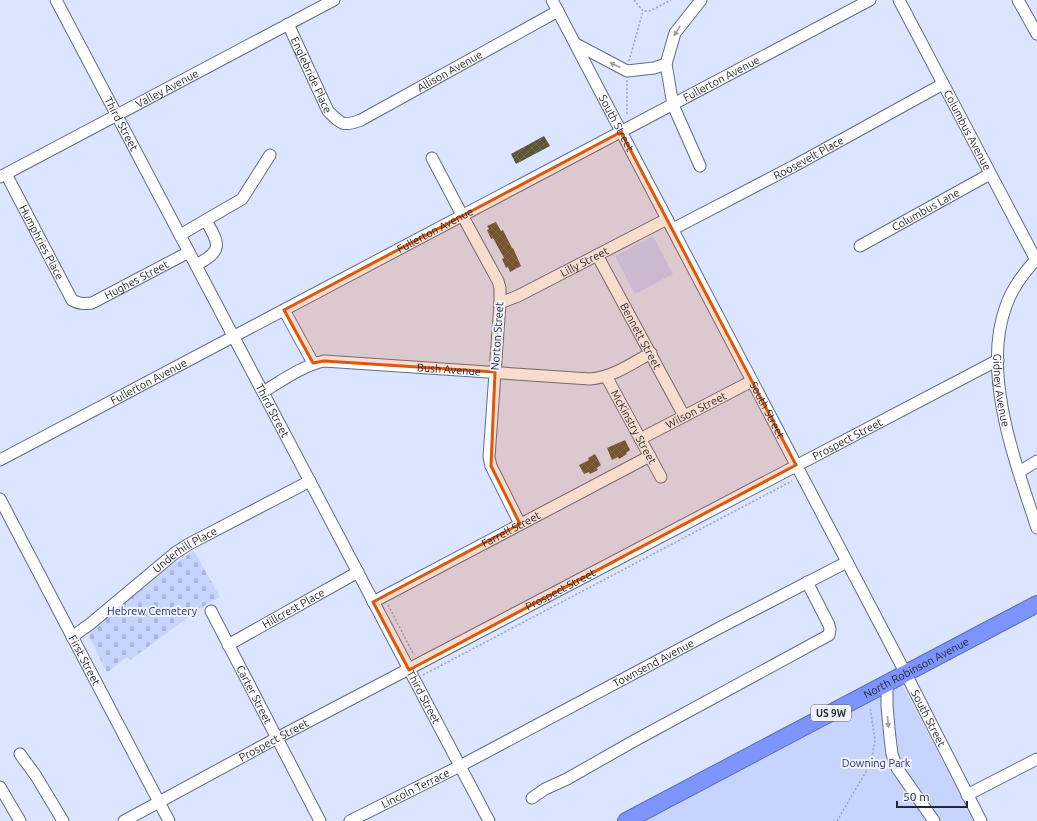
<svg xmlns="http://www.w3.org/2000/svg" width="1037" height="821" viewBox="0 0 1037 821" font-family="Ubuntu,sans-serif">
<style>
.cemetery{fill:url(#cemetery-stones)}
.park{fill:#c7d4ff}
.building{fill:url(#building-cross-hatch)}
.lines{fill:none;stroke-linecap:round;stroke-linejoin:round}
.minor-casing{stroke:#626b87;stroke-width:13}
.highway-casing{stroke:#5d6eb5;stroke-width:18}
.path{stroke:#9ba2b7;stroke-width:1.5;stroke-dasharray:2 2;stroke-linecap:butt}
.minor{stroke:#fff;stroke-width:11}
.highway{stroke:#7c94fb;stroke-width:16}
.oneway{fill:#9c9ea4}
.marked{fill:#de570e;fill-opacity:0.2;stroke:#de570e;stroke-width:3;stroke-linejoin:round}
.labels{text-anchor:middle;stroke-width:4;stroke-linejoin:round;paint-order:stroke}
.shield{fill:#f0f2f9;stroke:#61656f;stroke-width:1}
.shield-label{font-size:10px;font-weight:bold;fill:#242834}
.street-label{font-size:11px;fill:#242834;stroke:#f0f2f9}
.park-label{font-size:11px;fill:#242f7d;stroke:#f0f2f9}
</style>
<defs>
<pattern id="cemetery-stones" width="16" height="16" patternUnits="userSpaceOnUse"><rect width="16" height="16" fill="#c7d4ff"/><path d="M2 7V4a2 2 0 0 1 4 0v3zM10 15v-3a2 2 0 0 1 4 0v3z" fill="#abb6db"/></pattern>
<pattern id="building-cross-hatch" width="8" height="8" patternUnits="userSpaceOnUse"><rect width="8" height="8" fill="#5b5436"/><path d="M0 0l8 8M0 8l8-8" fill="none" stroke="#6f6952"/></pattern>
</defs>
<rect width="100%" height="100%" fill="#dce5ff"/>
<path class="cemetery" d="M 194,551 L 220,597 L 205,605 L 130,660 L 127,657 L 107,673 L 86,630 L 138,587 Z"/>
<g class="park">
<path d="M 653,236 L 673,274 L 635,294 L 615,256 Z"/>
<path d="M 898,685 L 903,686 L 974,821 L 639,821 Z"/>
</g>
<g class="building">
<path d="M 544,136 L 550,146 L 516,164 L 511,154 Z"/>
<path d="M 496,222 L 501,231 L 503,230 L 512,248 L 513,248 L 521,266 L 510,272 L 508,267 L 506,268 L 502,259 L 504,258 L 493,238 L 491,239 L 487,230 L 489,229 L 487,226 Z"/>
<path d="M 625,440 L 630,450 L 626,453 L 627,454 L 619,459 L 618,457 L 612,460 L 607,448 Z"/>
<path d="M 595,454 L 601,465 L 597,468 L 598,470 L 590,474 L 589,472 L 584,474 L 579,465 L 589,460 L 588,458 Z"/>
</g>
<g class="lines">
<g class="minor-casing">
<g id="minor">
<path id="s1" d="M 56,0 L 489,821"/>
<path id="s2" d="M 552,0 L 906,674 L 981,821"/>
<path id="s3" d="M 899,0 L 1036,260"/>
<path d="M 1018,0 L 1037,34"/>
<path id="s4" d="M 288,24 L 328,111 C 341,124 343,127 361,120 L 558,11"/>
<path d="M 576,44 L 627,71 L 654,68 L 666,64"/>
<path d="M 432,158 L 462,215 L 498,281 L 500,288 L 500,303 L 489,457 L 491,466 L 520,524"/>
<path d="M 700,166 L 673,105 L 666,64 L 675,33 L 701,0"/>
<path id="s5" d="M 6,174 L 72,300 C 79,304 84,304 92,303 L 189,252"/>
<path id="s6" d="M 0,177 L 334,0"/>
<path id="s7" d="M 673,229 L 794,166 L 943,84"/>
<path d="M 180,235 L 242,199 L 270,155"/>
<path id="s8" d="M 860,246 L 990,174"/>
<path id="s9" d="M 597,255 L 684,416"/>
<path id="s10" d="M 1037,258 C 1024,273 1012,288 1006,306 C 981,373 1016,464 1037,528"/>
<path d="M 196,265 C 223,251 220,244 206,221"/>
<path id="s11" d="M 500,303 L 518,296 L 667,219"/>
<path d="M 284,310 L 313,363"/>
<path id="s12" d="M 606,376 L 661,477"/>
<path id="s13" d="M 263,392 C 283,380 302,366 324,361 L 590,379 C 613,377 631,364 651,353"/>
<path id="s14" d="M 640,439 L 752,381"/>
<path id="s15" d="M 0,460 L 870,0"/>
<path d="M 1019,472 L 1037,461"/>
<path id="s16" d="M 0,499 L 169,821"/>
<path id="s17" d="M 373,602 L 650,456"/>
<path id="s18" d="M 211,611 L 320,821"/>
<path id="s19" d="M 72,637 L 90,624 L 175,553 L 189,544 L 310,481"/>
<path id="s20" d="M 228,645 L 358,572"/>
<path d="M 887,683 L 887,706 L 890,738 L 892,754 L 897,768 L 934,821"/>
<path d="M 20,754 L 36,776 L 63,821"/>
<path d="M 0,787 L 20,821"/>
<path d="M 967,795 L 1037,759"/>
<path d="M 532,798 L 545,789 L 567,779 L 632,742 L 829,635 L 830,629 L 829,625 L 807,582"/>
<path id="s21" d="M 124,821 L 277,738 L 998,360"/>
<path id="s22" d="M 350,821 L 460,766 L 721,627 L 847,562"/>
</g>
</g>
<g class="highway-casing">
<g id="highway">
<path id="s23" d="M 626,821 L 1037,604"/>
</g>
</g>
<g class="path">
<path d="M 634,0 L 643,11 L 650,11 L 671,0"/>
<path d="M 629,61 L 643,11"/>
<path d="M 627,80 L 627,116"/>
<path d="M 388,605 L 414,655"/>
<path d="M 423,675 L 792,481"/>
<path d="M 837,821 L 871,763 L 875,740 L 870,707"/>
</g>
<use href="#minor" class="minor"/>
<use href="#highway" class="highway"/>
</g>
<defs><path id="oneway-solid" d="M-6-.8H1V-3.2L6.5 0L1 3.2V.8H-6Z"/></defs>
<g class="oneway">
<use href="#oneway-solid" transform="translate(677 31) rotate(122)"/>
<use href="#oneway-solid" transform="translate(615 65) rotate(-155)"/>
<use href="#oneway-solid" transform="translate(888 722) rotate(85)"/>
</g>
<path class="marked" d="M 621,132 L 796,465 L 409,670 L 373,602 L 520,524 L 491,466 L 495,372 L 324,361 L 313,363 L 284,310 Z"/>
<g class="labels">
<rect class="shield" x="811" y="705" width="40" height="16" rx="3"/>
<g class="shield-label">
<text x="831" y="717">US 9W</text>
</g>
<g class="street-label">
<text dy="4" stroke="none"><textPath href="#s4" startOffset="235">Allison Avenue</textPath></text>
<text dy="4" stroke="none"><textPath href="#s4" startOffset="56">Englebride Place</textPath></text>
<text dy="4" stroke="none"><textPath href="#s15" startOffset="816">Fullerton Avenue</textPath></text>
<text dy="4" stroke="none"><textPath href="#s6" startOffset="189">Valley Avenue</textPath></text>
<text dy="4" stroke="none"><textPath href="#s2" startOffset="139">South Street</textPath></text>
<text dy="4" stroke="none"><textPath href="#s1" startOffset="140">Third Street</textPath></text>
<text dy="4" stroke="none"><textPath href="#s3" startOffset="147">Columbus Avenue</textPath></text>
<text dy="4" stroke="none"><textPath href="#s7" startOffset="153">Roosevelt Place</textPath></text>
<text dy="4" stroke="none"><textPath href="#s8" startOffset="75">Columbus Lane</textPath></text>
<text dy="4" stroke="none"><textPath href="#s15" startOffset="492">Fullerton Avenue</textPath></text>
<text dy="4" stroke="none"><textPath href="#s5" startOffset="77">Humphries Place</textPath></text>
<text dy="4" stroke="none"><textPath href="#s11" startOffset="94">Lilly Street</textPath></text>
<text dy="4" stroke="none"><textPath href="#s5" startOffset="213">Hughes Street</textPath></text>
<text transform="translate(497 336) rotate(-86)" y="4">Norton Street</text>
<text dy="4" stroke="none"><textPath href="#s9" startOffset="92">Bennett Street</textPath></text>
<text dy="4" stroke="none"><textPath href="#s13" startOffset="194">Bush Avenue</textPath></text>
<text dy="4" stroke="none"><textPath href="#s15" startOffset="168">Fullerton Avenue</textPath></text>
<text dy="4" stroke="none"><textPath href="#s10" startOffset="143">Gidney Avenue</textPath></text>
<text dy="4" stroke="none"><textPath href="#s1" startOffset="464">Third Street</textPath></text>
<text dy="4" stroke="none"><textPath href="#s14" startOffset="63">Wilson Street</textPath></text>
<text dy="4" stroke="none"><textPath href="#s2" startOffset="463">South Street</textPath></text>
<text dy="4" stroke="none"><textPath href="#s12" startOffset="58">McKinstry Street</textPath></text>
<text dy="4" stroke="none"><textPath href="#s21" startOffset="818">Prospect Street</textPath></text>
<text dy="4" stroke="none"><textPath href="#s17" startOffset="156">Farrell Street</textPath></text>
<text dy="4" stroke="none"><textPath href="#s19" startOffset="143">Underhill Place</textPath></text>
<text dy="4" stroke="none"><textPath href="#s21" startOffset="494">Prospect Street</textPath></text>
<text dy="4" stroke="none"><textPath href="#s20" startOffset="75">Hillcrest Place</textPath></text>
<text dy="4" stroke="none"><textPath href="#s16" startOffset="182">First Street</textPath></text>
<text dy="4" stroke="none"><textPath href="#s22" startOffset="342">Townsend Avenue</textPath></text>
<text dy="4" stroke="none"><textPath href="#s23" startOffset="328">North Robinson Avenue</textPath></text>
<text dy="4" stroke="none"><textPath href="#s18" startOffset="94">Carter Street</textPath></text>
<text dy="4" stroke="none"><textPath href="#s1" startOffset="788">Third Street</textPath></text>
<text dy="4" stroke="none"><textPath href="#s2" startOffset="811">South Street</textPath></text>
<text dy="4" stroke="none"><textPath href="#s21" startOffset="170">Prospect Street</textPath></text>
<text dy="4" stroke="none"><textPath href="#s22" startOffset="73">Lincoln Terrace</textPath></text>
</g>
<g class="park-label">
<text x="152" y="615">Hebrew Cemetery</text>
<text x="876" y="767">Downing Park</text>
</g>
</g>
<path d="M897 801v6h70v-6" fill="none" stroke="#242834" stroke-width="2"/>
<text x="903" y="801" font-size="12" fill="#242834" stroke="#f0f2f9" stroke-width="3" paint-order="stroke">50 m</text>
</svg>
